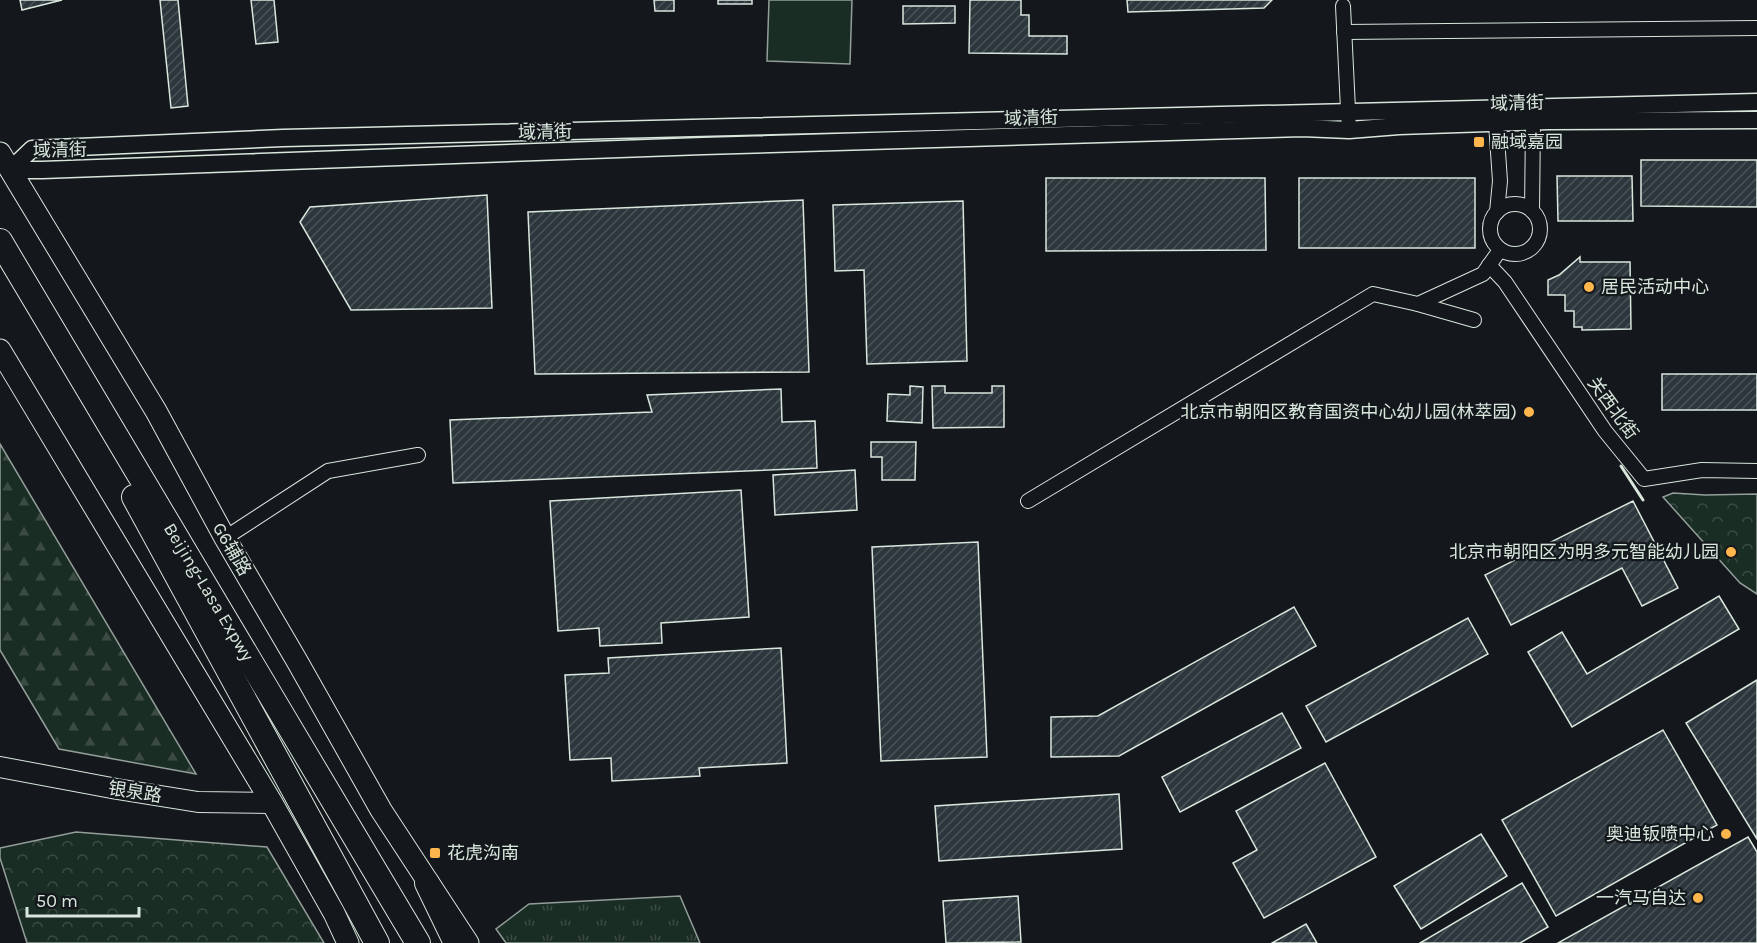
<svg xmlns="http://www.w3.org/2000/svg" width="1757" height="943" viewBox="0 0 1757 943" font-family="Karla,'Noto Sans SC',sans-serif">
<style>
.grass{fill:url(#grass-tufts);stroke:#939e99;stroke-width:1.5}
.forest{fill:url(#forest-firs);stroke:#939e99;stroke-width:1.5}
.park{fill:url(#park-crowns);stroke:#939e99;stroke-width:1.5}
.garden{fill:#1a2d24;stroke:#939e99;stroke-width:1.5}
.building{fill:url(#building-hatch);stroke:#d8e6dc;stroke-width:1.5}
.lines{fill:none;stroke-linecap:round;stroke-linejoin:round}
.minor-casing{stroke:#d8e6dc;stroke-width:16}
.tertiary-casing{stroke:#d8e6dc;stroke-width:19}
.secondary-casing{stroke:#d8e6dc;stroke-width:22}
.primary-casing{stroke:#d8e6dc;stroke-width:23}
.motorway-casing{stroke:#d8e6dc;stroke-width:26}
.minor{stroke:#14181c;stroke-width:14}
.tertiary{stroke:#14181c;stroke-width:16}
.secondary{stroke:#14181c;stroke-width:20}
.primary{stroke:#14181c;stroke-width:21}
.motorway{stroke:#14181c;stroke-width:24}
.wall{stroke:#d8e6dc;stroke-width:3}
.poi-dot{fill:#ffb74d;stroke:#14181c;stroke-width:2}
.labels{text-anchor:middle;stroke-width:4.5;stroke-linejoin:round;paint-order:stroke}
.street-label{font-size:18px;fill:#d8e6dc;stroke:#14181c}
.poi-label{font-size:18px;fill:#d8e6dc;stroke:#14181c;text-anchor:end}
</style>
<defs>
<pattern id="grass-tufts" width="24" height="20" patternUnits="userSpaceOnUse" patternTransform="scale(1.5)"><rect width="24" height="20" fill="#1a2d24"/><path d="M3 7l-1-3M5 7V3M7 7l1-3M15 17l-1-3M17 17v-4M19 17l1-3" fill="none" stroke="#3b4b43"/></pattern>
<pattern id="forest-firs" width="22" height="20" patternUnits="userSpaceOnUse" patternTransform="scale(1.5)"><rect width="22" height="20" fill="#1a2d24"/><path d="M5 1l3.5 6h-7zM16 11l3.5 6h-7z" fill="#3b4b43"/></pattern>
<pattern id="park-crowns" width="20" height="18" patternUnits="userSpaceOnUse" patternTransform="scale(1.5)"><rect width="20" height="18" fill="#1a2d24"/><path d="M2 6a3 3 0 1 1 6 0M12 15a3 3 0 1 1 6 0" fill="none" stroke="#3b4b43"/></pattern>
<pattern id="building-hatch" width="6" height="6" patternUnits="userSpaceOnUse" patternTransform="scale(1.5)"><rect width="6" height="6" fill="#2c363c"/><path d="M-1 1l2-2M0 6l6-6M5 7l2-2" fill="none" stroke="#4a5358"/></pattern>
</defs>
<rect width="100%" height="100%" fill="#14181c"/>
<path class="grass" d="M 680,896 L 700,943 L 506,943 L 496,929 L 529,904 Z"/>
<path class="forest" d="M 0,444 L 196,774 L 59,749 L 0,650 Z"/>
<g class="park">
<path d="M 1673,493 L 1705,495 L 1757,494 L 1757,594 L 1740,583 L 1663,497 Z"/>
<path d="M 76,832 L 267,847 L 324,943 L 27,943 L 0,858 L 0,848 Z"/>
</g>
<path class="garden" d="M 769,0 L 852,0 L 850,64 L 767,61 Z"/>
<g class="building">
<path d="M 20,0 L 62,0 L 22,10 Z"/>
<path d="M 160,0 L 178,0 L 188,106 L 171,108 Z"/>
<path d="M 251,0 L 274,0 L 278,42 L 256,44 Z"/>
<path d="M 654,0 L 674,0 L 674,11 L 655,11 Z"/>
<rect x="718" y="0" width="34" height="4"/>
<path d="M 970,0 L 1021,0 L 1021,15 L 1029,15 L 1029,36 L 1067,36 L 1067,54 L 969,53 Z"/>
<path d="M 1127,0 L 1272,0 L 1264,8 L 1128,12 Z"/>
<path d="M 903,6 L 955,6 L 955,23 L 903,24 Z"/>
<path d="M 1641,160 L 1757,160 L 1757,207 L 1641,206 Z"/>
<path d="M 1557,176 L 1632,176 L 1633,221 L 1558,221 Z"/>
<path d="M 1046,178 L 1265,178 L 1266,250 L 1046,251 Z"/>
<rect x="1299" y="178" width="176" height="70"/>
<path d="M 487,195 L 492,308 L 351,310 L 300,222 L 310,207 Z"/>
<path d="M 803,200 L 809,372 L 535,374 L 528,212 Z"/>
<path d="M 963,201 L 967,361 L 867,364 L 864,270 L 835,271 L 833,205 Z"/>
<path d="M 1580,257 L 1580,262 L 1630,262 L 1631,329 L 1582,330 L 1582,327 L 1574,327 L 1574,311 L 1565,311 L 1565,295 L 1548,295 L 1548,280 L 1559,275 Z"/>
<rect x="1662" y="374" width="95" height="36"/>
<path d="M 910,386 L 923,387 L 922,423 L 887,421 L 888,394 L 910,395 Z"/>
<path d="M 932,386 L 945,386 L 945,393 L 992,393 L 992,386 L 1004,386 L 1004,427 L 933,428 Z"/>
<path d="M 781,389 L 782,422 L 815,421 L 817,468 L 453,483 L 450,420 L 652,412 L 647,395 Z"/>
<path d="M 871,442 L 916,442 L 915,480 L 882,480 L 882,457 L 871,457 Z"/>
<path d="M 855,470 L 857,510 L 775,515 L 773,475 Z"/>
<path d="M 741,490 L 749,617 L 661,623 L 662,643 L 600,646 L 599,628 L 558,631 L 550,501 Z"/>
<path d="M 1633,501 L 1678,588 L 1642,606 L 1622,568 L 1511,625 L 1485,575 Z"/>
<path d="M 978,542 L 987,757 L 881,761 L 872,547 Z"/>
<path d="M 1719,596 L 1739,629 L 1572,727 L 1528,652 L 1562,632 L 1587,674 Z"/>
<path d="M 1294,607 L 1316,646 L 1119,756 L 1051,757 L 1051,717 L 1098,716 Z"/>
<path d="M 1468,618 L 1488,654 L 1326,742 L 1306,706 Z"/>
<path d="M 781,648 L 787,763 L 699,768 L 700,776 L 612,781 L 611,758 L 570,760 L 565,675 L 609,673 L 608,658 Z"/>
<path d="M 1757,680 L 1757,839 L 1686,723 Z"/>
<path d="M 1282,713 L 1301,748 L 1180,812 L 1162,777 Z"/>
<path d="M 1663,730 L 1717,825 L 1556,916 L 1502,820 Z"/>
<path d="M 1325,763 L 1376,857 L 1264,918 L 1233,863 L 1257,850 L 1236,811 Z"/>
<path d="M 1119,794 L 1122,849 L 939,861 L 935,806 Z"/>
<path d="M 1481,834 L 1507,876 L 1421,929 L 1394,886 Z"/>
<path d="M 1748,837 L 1757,852 L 1757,943 L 1558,943 Z"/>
<path d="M 1522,883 L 1548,927 L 1520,943 L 1420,943 Z"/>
<path d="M 1018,896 L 1021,942 L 946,943 L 943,901 Z"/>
<path d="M 1306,924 L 1317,943 L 1272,943 Z"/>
</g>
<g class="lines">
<g class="minor-casing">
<g id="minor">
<path d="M 1343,6 L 1349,130"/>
<path d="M 1344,32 L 1757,28"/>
<path d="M 1496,123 L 1500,181 L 1497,212"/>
<circle cx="1515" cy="229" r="25"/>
<path d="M 1532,211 L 1533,122"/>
<path d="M 1489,265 L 1505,282 L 1605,431 L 1644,479 L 1702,470 L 1757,471"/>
<path d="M 1418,304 L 1474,320"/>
<path d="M 1028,501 L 1373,294 L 1418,304 L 1483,274 L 1500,250"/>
<path d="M 225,538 L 328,471 L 418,455"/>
</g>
</g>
<g class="tertiary-casing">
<g id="tertiary">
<path d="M 10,170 L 32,149 L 283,138 L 1757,102"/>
<path d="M 10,170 L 42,170 L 703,146 L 1302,128 L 1349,130 L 1399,126 L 1549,121 L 1757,120"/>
</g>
</g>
<g class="secondary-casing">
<path id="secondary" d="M 0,767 L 117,789 L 198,802 L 272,803"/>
</g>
<g class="primary-casing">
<g id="primary">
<path d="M 0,153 L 156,411 L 225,538 L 297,661 L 381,810 L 468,943"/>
<path d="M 0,350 L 272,803 L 334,913 L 348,943"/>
</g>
</g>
<g class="motorway-casing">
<g id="motorway">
<path d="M 0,241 L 418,943"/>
<path d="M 134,497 L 377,943"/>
<path d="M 427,883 L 456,943"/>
</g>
</g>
<use href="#minor" class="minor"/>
<use href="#tertiary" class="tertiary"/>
<use href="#secondary" class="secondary"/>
<use href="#primary" class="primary"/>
<use href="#motorway" class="motorway"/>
<path class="wall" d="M 1621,466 L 1643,500"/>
</g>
<g class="poi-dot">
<rect x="1473" y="136" width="12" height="12" rx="3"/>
<circle cx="1589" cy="287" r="6"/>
<circle cx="1529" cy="412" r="6"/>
<circle cx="1731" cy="552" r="6"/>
<circle cx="1726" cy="834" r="6"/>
<rect x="429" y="847" width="12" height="12" rx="3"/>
<circle cx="1698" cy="898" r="6"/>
</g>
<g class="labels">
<g class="street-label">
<text transform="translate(1517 103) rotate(-2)" y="6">域清街</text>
<text transform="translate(1031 118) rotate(-2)" y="6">域清街</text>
<text transform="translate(545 132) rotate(-2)" y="6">域清街</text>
<text transform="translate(60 150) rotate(-1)" y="6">域清街</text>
<text transform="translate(1613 408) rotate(54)" y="6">关西北街</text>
<text transform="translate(232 549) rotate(60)" y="6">G6辅路</text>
<text transform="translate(209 592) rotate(59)" y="6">Beijing-Lasa Expwy</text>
<text transform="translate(135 792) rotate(9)" y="6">银泉路</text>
</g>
<g class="poi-label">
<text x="1491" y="148" text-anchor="start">融域嘉园</text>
<text x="1601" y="293" text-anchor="start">居民活动中心</text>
<text x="1517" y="418">北京市朝阳区教育国资中心幼儿园(林萃园)</text>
<text x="1719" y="558">北京市朝阳区为明多元智能幼儿园</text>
<text x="1714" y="840">奥迪钣喷中心</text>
<text x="447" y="859" text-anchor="start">花虎沟南</text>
<text x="1686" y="904">一汽马自达</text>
</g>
</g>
<path d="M27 907v9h112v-9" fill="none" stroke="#d8e6dc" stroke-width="3"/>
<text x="36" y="907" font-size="18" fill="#d8e6dc" stroke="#14181c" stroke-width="4.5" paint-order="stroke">50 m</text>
</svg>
